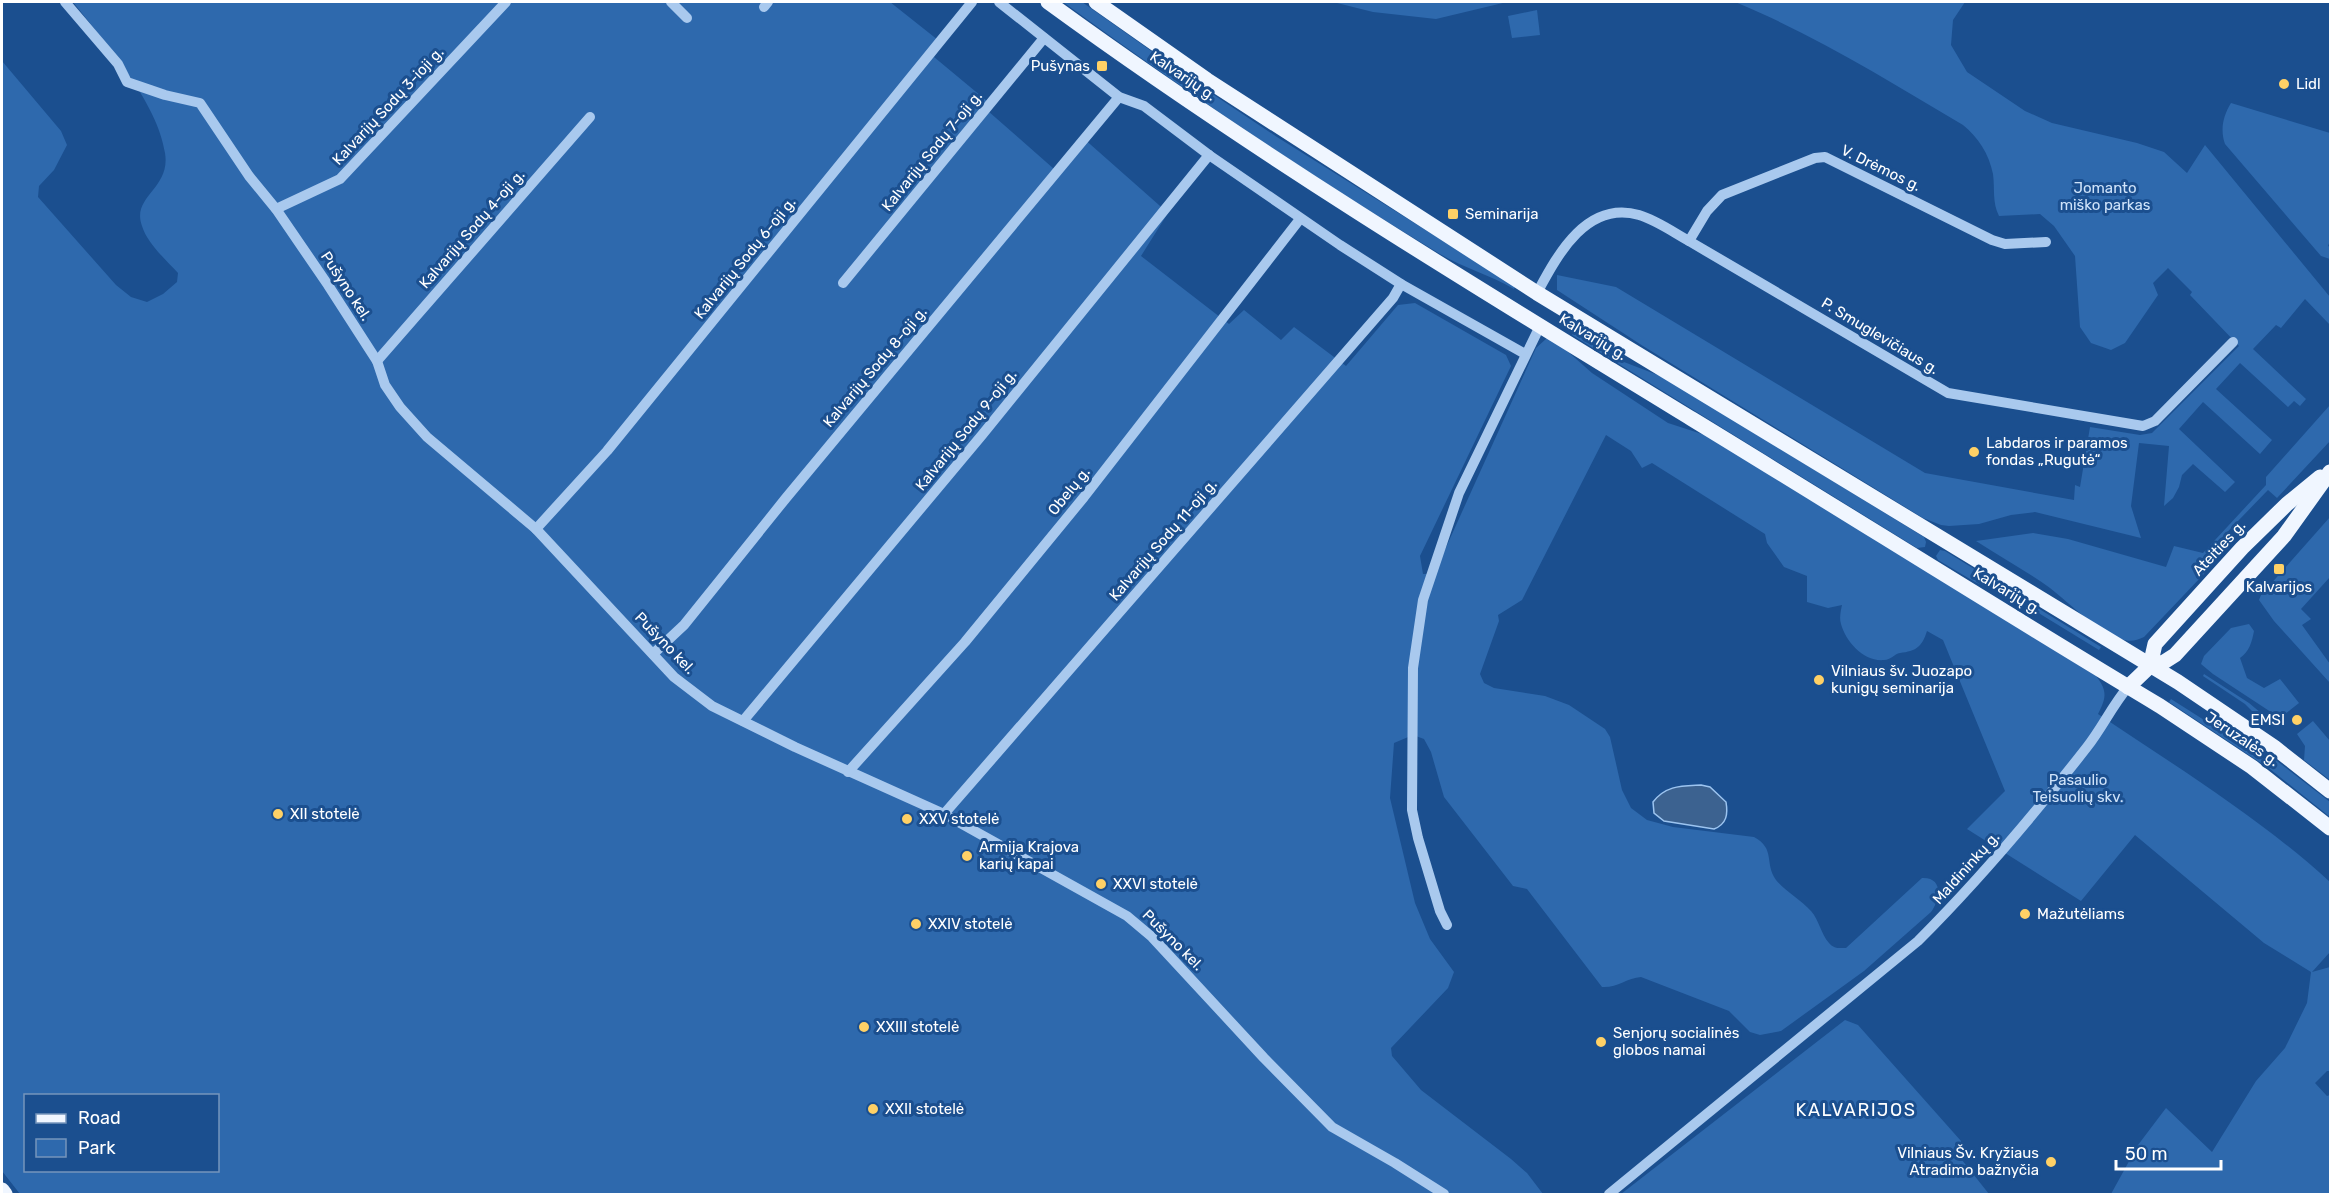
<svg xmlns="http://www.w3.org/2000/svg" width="2332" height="1196" viewBox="0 0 2332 1196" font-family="Rubik,sans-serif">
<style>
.green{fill:#2e69ad;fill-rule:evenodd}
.water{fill:#3c6290;stroke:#9cc4f0;stroke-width:1.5}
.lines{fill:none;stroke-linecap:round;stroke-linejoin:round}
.minor{stroke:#a9c9ee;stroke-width:10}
.major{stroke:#f0f6ff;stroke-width:15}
.poi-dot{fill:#ffd166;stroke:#1b4f8f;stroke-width:2}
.labels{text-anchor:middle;stroke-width:6;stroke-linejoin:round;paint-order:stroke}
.poi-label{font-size:15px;fill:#fff;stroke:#1b4f8f;text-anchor:start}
.street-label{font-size:15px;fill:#fff;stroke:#1b4f8f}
.park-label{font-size:15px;fill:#cfe3fa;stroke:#1b4f8f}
.quarter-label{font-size:18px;letter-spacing:1.5px;fill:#fff;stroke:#1b4f8f}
</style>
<rect width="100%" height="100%" fill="#1b4f8f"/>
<g class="green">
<path d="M 73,2 L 890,2 L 943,44 L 934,57 L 993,106 L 988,111 L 1054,169 L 1082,137 L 1168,213 L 1141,256 L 1229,324 L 1244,310 L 1281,340 L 1294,327 L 1346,366 L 1398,305 L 1415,303 L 1506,355 L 1511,366 L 1420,556 L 1423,574 L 1434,574 L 1536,348 L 1547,338 L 1566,350 L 1592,373 L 1668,423 L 1705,435 L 2096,676 C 2108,691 2106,698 2098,714 C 2177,767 2260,818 2330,882 L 2330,952 L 2312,972 L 2330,967 L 2330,1071 L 2327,1071 L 2315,1083 L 2327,1096 L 2330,1095 L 2330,1194 L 2111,1194 L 2138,1145 L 2166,1108 L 2212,1152 L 2256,1081 L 2285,1048 L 2307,1003 L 2311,972 L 2264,943 L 2135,835 L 2081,901 L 1967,829 L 2005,791 L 1943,640 L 1927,631 C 1922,647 1916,651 1900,653 C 1894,654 1891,660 1884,660 C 1864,662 1846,642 1841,624 C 1839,618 1841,610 1842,605 L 1828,608 L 1807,602 L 1807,576 L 1784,567 L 1767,543 L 1765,534 L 1652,463 L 1642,468 L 1631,451 L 1606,435 L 1522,600 L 1498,615 L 1499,621 L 1480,674 L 1484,683 L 1494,688 L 1545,696 L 1569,705 L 1605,729 L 1610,737 L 1622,790 L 1631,808 L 1647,820 L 1673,827 L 1754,837 C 1776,849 1764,863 1776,880 C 1785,891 1801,900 1811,911 C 1819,920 1821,934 1829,943 C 1834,949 1839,948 1846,948 L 1922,878 C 1944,877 1940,900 1931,912 L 1864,971 L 1781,1031 L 1760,1035 L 1750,1032 L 1729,1011 L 1641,977 C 1627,978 1617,988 1602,987 L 1527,889 L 1513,886 L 1444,797 L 1431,752 L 1424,739 L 1413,735 L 1394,743 L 1390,798 L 1415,903 L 1430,939 L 1454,972 L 1448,988 L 1391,1048 L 1392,1056 L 1421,1090 L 1511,1159 L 1527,1173 L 1543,1194 L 20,1194 L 2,1171 L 2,61 L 61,131 L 67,145 L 54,170 L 39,186 L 38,197 L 116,285 L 131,297 L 147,302 L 163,294 L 177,282 L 178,273 C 166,260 147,243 142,226 C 131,196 171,189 165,153 C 158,103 104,41 73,2 ZM 26,1096 L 218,1096 L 218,1170 L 26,1170 Z"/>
<path d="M 1063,2 L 1082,2 L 1208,91 L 1277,137 L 1515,286 L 1514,289 C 1490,275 1464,268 1440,254 C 1310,176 1185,91 1063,2 Z"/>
<path d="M 1333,2 L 1507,2 L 1436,19 L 1373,12 Z"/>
<path d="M 1735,2 L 1965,2 L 1953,20 L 1951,45 L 1967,72 L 2025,111 L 2052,123 L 2137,143 L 2164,152 L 2187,173 L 2205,145 L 2330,297 L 2330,325 L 2305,299 L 2281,328 L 2276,325 L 2253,349 L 2306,399 L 2300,406 L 2294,401 L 2288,407 L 2240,363 L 2216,389 L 2272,440 L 2260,454 L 2203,402 L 2179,429 L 2235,482 L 2225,492 L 2193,464 L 2182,475 L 2179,487 L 2173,498 L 2164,506 L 2169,446 L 2139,443 L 2131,506 L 2141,538 L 2035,512 L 2011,515 L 1979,524 L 1949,526 L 1941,525 L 1923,518 L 1643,346 L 1557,290 L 1557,275 L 1616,287 L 1925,473 L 2074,500 L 2075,485 L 2080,487 L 2090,427 L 2140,435 L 2152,433 L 2239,346 L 2190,295 L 2192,292 L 2168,268 L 2153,283 L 2158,295 L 2125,343 L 2111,350 L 2091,343 L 2080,327 L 2075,256 L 2054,226 L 2040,214 L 1999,216 C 1992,202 1995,189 1993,174 C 1989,154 1978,137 1963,125 C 1889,81 1815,35 1735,2 Z"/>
<path d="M 1537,10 L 1540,35 L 1512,38 L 1508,16 Z"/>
<path d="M 2231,103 L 2330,133 L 2330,241 L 2328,246 L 2330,247 L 2330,259 L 2321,256 L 2225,144 C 2220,130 2223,116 2231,103 Z"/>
<path d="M 1574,331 L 1624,362 L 1663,377 L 1924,537 L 1926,542 L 1925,547 L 1917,548 L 1572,335 Z"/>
<path d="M 2330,405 L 2330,441 L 2277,498 L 2268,490 L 2207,553 L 2220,557 L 2144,637 C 2136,641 2129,642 2121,639 C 2094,629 2073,606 2050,588 C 2027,571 2000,557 1976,541 L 2033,533 L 2068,539 L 2166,567 L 2174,546 L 2203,553 L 2266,485 L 2266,477 Z"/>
<path d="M 2330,517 L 2330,577 L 2301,609 L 2311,619 L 2302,625 L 2330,664 L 2330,683 L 2274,621 L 2259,600 L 2261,595 Z"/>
<path d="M 1940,550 L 1945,551 L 2101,647 L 2099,650 L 2022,603 L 1975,582 L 1938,560 L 1936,556 Z"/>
<path d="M 2249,624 L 2254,631 C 2252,642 2249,652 2240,658 L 2247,678 L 2264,688 L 2280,679 L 2299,703 L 2280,718 L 2213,674 L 2201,664 L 2204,656 L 2231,628 Z"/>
<path d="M 2204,674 L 2249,703 L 2267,718 L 2265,724 L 2245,704 L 2203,676 Z"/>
<path d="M 2171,699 L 2223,732 L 2277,761 L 2330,802 L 2330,817 L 2270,769 L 2169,702 Z"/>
<path d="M 2313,721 L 2330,741 L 2330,780 L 2304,760 L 2305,746 L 2297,734 Z"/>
<path d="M 1845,1020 L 1858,1025 L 1961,1141 L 1960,1150 L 1954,1150 L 1989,1194 L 1621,1194 Z"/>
</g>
<path class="water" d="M 1701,785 L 1710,787 L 1726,802 C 1728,814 1727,824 1714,829 L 1664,821 L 1654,813 L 1653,802 C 1666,785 1682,786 1701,785 Z"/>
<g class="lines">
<g class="minor">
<path d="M 65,2 L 118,64 L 127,82 L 165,95 L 200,103 L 249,176 L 276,209 L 328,285 L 377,361 L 385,385 L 400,407 L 427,437 L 536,529 L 674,677 L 712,706 L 795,747 L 944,814 L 1127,916 L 1152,937 L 1264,1058 L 1332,1127 L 1395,1163 L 1444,1194"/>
<path d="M 671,2 L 687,18"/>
<path d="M 999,2 L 1119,97 L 1144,106 L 1209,155 L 1340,245 L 1401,284 L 1525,354"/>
<path d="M 764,7 L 768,2"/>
<path d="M 276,209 L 340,179 L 506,2"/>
<path d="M 1689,241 L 1707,211 L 1722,195 L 1815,158 L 1825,157 L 1992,240 L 2005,244 L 2046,242"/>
<path d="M 843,283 L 1044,38"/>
<path d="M 1537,293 C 1557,256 1586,200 1639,215 C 1656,220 1673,232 1689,241 L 1948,393 L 2143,426 L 2155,421 L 2233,342"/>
<path d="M 377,361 L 590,117"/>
<path d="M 536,529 L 607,451 L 972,2"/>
<path d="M 653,654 L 684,625 L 786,498 L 1119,97"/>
<path d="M 743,721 L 982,435 L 1209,155"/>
<path d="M 848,772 L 965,642 L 1084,497 L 1300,219"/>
<path d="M 944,814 L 1393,298 L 1401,284"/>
<path d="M 1447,925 L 1440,911 L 1418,838 L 1412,810 L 1413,668 L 1423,600 L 1459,493 L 1540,326"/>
<path d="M 1609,1194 L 1918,941 C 1978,881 2034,815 2087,747 C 2102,728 2112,706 2128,687"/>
</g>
<g class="major">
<path d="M 1048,2 C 1255,153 1474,286 1692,419 C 1848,514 2003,612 2160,706 L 2252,767 L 2330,828"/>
<path d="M 1096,2 L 1207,80 L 1537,293 L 2178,682 L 2274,747 L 2330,791"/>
<path d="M 2150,666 L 2155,644 L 2242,548 L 2287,504 L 2320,477"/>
<path d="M 2128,687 L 2150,666 L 2164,662 L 2175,655 L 2284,536 L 2330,472"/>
<path d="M 2,1190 L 5,1194"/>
</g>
</g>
<g class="poi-dot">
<rect x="1096" y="60" width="12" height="12" rx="3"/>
<circle cx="2284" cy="84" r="6"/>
<rect x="1447" y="208" width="12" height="12" rx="3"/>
<circle cx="1974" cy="452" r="6"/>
<rect x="2273" y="563" width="12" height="12" rx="3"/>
<circle cx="1819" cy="680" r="6"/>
<circle cx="2297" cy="720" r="6"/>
<circle cx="278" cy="814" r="6"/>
<circle cx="907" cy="819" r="6"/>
<circle cx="967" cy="856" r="6"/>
<circle cx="1101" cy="884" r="6"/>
<circle cx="2025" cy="914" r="6"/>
<circle cx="916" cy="924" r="6"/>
<circle cx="864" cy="1027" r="6"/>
<circle cx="1601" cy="1042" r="6"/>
<circle cx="873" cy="1109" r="6"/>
<circle cx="2051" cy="1162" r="6"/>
</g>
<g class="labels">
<g class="poi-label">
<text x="1090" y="71" text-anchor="end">Pušynas</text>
<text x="2296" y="89">Lidl</text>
<text x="1465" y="219">Seminarija</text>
<text x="1986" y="448">Labdaros ir paramos<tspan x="1986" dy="17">fondas „Rugutė“</tspan></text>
<text x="2279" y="592" text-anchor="middle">Kalvarijos</text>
<text x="1831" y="676">Vilniaus šv. Juozapo<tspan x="1831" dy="17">kunigų seminarija</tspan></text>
<text x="2285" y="725" text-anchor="end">EMSI</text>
<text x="290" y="819">XII stotelė</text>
<text x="919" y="824">XXV stotelė</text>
<text x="979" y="852">Armija Krajova<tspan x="979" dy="17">karių kapai</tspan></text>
<text x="1113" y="889">XXVI stotelė</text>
<text x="2037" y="919">Mažutėliams</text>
<text x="928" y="929">XXIV stotelė</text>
<text x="876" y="1032">XXIII stotelė</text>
<text x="1613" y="1038">Senjorų socialinės<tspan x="1613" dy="17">globos namai</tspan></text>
<text x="885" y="1114">XXII stotelė</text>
<text x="2039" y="1158" text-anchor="end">Vilniaus Šv. Kryžiaus<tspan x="2039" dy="17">Atradimo bažnyčia</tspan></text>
</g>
<g class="street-label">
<text transform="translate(1183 76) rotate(34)" y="5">Kalvarijų g.</text>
<text transform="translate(388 106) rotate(-47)" y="5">Kalvarijų Sodų 3-ioji g.</text>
<text transform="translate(932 151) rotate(-51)" y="5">Kalvarijų Sodų 7-oji g.</text>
<text transform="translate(1881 168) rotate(26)" y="5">V. Drėmos g.</text>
<text transform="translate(472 229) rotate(-49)" y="5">Kalvarijų Sodų 4-oji g.</text>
<text transform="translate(745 258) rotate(-51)" y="5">Kalvarijų Sodų 6-oji g.</text>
<text transform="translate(346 286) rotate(57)" y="5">Pušyno kel.</text>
<text transform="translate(1880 336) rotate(31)" y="5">P. Smuglevičiaus g.</text>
<text transform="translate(1593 337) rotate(31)" y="5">Kalvarijų g.</text>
<text transform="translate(875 367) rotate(-50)" y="5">Kalvarijų Sodų 8-oji g.</text>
<text transform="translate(966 430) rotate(-51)" y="5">Kalvarijų Sodų 9-oji g.</text>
<text transform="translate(1069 491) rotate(-51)" y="5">Obelų g.</text>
<text transform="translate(1163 540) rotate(-49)" y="5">Kalvarijų Sodų 11-oji g.</text>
<text transform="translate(2219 548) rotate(-47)" y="5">Ateities g.</text>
<text transform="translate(2007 591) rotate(31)" y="5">Kalvarijų g.</text>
<text transform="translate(665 643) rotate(46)" y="5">Pušyno kel.</text>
<text transform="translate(2242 739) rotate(34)" y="5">Jeruzalės g.</text>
<text transform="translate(1966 868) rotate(-48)" y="5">Maldininkų g.</text>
<text transform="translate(1173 940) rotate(45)" y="5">Pušyno kel.</text>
</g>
<g class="park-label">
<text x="2105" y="193">Jomanto<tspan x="2105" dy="17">miško parkas</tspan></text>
<text x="2078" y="785">Pasaulio<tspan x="2078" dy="17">Teisuolių skv.</tspan></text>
</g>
<g class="quarter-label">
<text x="1856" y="1116">KALVARIJOS</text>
</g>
</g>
<rect width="2332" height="1196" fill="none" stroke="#ffffff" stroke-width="6"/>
<rect x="24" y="1094" width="195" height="78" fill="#1b4f8f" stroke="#7695bc" stroke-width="1.5"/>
<rect x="36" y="1114" width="30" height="9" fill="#f0f6ff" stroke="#7695bc" stroke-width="1.5"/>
<text x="78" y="1124" font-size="18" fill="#ffffff">Road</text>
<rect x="36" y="1139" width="30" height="18" fill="#2e69ad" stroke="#7695bc" stroke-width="1.5"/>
<text x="78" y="1154" font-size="18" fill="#ffffff">Park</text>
<path d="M2116 1160v9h105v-9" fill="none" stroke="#ffffff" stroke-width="3"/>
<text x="2125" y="1160" font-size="18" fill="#ffffff" stroke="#1b4f8f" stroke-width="4.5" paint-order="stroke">50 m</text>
</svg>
